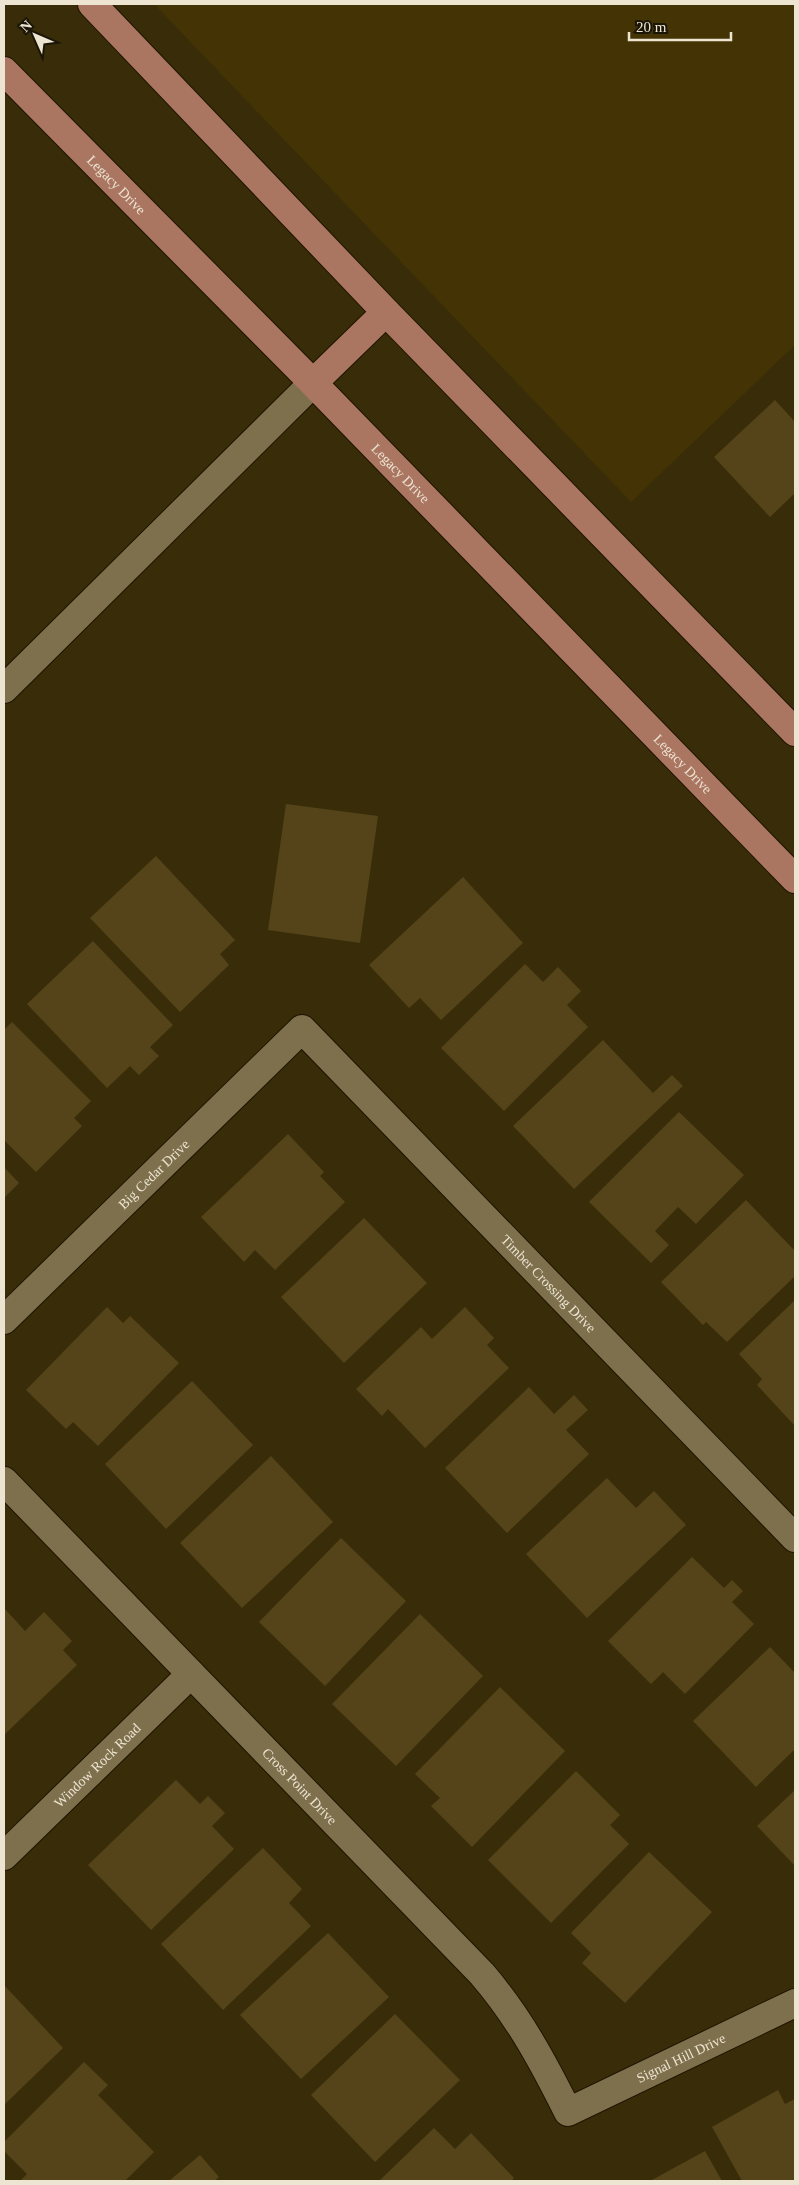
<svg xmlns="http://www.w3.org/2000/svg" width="799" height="2185" viewBox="0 0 799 2185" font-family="Georgia,serif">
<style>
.built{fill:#433305}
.building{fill:#554419}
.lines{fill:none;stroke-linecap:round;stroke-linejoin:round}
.minor-casing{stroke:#1e1400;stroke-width:30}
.major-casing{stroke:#1e1400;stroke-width:30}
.minor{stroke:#7e704d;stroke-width:28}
.major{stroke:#aa7662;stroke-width:28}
.labels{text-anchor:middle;stroke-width:4;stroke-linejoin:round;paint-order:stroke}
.street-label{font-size:14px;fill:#ede5d2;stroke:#1b1507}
</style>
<rect width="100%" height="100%" fill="#392c08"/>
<path class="built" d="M 154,4 L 795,4 L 795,345 L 631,502 Z"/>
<g class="building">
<path d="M 775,400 L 795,422 L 795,493 L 770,517 L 714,457 Z"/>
<path d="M 286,804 L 378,816 L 360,943 L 268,930 Z"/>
<path d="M 156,856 L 235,940 L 220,954 L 229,965 L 180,1012 L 90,918 Z"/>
<path d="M 463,877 L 523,943 L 441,1020 L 420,998 L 409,1008 L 369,965 Z"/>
<path d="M 93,941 L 173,1025 L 150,1047 L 159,1056 L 139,1075 L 130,1066 L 107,1088 L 27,1004 Z"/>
<path d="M 525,964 L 543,982 L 558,967 L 581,991 L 567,1005 L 588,1027 L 504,1111 L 441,1048 Z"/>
<path d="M 12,1022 L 91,1101 L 74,1118 L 82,1126 L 36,1172 L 4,1140 L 4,1030 Z"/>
<path d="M 603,1040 L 653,1093 L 672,1075 L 683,1086 L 574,1189 L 513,1126 Z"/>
<path d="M 679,1112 L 744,1175 L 696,1224 L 678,1207 L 655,1231 L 669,1245 L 651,1263 L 589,1202 Z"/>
<path d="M 288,1134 L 324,1172 L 320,1176 L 345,1202 L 275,1270 L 255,1250 L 244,1262 L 201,1217 Z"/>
<path d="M 4,1167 L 19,1183 L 4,1198 Z"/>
<path d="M 746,1200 L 795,1251 L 795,1276 L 727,1342 L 706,1322 L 703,1325 L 661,1282 Z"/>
<path d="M 364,1218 L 427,1283 L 344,1363 L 281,1297 Z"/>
<path d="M 795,1300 L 795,1426 L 757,1385 L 762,1379 L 739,1354 Z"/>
<path d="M 107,1307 L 123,1323 L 130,1316 L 179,1363 L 98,1446 L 73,1422 L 66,1429 L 26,1390 Z"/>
<path d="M 465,1307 L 494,1338 L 487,1345 L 509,1368 L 425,1448 L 388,1409 L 382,1416 L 356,1389 L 421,1327 L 432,1339 Z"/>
<path d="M 192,1381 L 253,1445 L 166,1529 L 105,1464 Z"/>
<path d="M 529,1387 L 554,1414 L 574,1395 L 588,1410 L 566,1430 L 589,1454 L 507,1533 L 445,1468 Z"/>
<path d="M 271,1456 L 333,1522 L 242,1608 L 180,1543 Z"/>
<path d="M 607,1478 L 636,1508 L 654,1491 L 686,1525 L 587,1618 L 526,1554 Z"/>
<path d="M 341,1538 L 406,1601 L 325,1686 L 259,1622 Z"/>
<path d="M 692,1557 L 724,1588 L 732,1580 L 743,1591 L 732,1602 L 754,1624 L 685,1694 L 663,1672 L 651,1684 L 608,1641 Z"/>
<path d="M 5,1609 L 25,1631 L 44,1612 L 72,1641 L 63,1650 L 77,1665 L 4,1735 Z"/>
<path d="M 420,1614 L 483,1676 L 396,1766 L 332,1704 Z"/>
<path d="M 770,1647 L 795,1673 L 795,1749 L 756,1787 L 693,1721 Z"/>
<path d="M 500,1687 L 565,1751 L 472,1847 L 431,1806 L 440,1798 L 415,1774 Z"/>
<path d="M 576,1771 L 620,1815 L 610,1825 L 629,1844 L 551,1923 L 488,1860 Z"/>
<path d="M 176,1780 L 200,1804 L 208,1796 L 225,1813 L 212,1826 L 234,1849 L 151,1930 L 88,1865 Z"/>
<path d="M 795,1790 L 795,1866 L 757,1826 Z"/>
<path d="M 263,1848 L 302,1889 L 289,1903 L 311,1926 L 223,2010 L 161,1944 Z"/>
<path d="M 649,1852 L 712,1912 L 625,2003 L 582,1963 L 591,1953 L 571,1933 Z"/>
<path d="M 328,1933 L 389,1997 L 301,2079 L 240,2015 Z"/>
<path d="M 4,1985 L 63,2048 L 4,2105 Z"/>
<path d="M 395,2014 L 460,2080 L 375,2162 L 311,2095 Z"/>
<path d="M 84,2062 L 108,2085 L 98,2095 L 154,2152 L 125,2181 L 20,2181 L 27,2174 L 4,2151 L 4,2142 Z"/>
<path d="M 778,2090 L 785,2104 L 795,2099 L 795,2181 L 742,2181 L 712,2127 Z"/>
<path d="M 434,2128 L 455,2149 L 471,2133 L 514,2178 L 511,2181 L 379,2181 Z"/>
<path d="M 705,2151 L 722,2181 L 650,2181 Z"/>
<path d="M 200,2155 L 219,2177 L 214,2181 L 169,2181 Z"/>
</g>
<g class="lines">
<g class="minor-casing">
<g id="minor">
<path d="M 4,689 L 313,383"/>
<path id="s1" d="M 4,1320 L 302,1029 L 795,1538"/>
<path id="s2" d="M 4,1481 L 482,1974 C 519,2017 543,2062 568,2112 L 795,2003"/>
<path id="s3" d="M 4,1856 L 191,1674"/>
</g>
</g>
<g class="major-casing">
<g id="major">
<path d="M 92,4 L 386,312 L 795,732"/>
<path id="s4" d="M 4,71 L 313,383 L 795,879"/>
<path d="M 313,383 L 386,312"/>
</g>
</g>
<use href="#minor" class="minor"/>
<use href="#major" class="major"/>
</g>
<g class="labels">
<g class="street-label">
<text dy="5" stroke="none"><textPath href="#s4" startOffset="160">Legacy Drive</textPath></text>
<text dy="5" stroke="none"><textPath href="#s4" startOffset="565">Legacy Drive</textPath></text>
<text dy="5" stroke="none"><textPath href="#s4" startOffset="970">Legacy Drive</textPath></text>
<text dy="5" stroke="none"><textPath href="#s1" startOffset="209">Big Cedar Drive</textPath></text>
<text dy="5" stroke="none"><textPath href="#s1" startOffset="771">Timber Crossing Drive</textPath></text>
<text dy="5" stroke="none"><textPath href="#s3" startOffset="130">Window Rock Road</textPath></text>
<text dy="5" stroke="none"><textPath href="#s2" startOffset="425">Cross Point Drive</textPath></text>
<text dy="5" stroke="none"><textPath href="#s2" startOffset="975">Signal Hill Drive</textPath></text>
</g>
</g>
<rect width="799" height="2185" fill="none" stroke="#ede5d2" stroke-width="10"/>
<g transform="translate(35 35) rotate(315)" stroke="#1b1507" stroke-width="4" paint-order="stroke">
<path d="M0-4L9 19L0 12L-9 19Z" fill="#ede5d2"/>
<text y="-8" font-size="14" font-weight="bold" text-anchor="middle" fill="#ede5d2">N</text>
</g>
<path d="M629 32v8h102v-8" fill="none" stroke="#ede5d2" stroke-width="2.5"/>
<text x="636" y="32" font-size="15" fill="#ede5d2" stroke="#1b1507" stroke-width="4" paint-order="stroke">20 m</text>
</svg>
